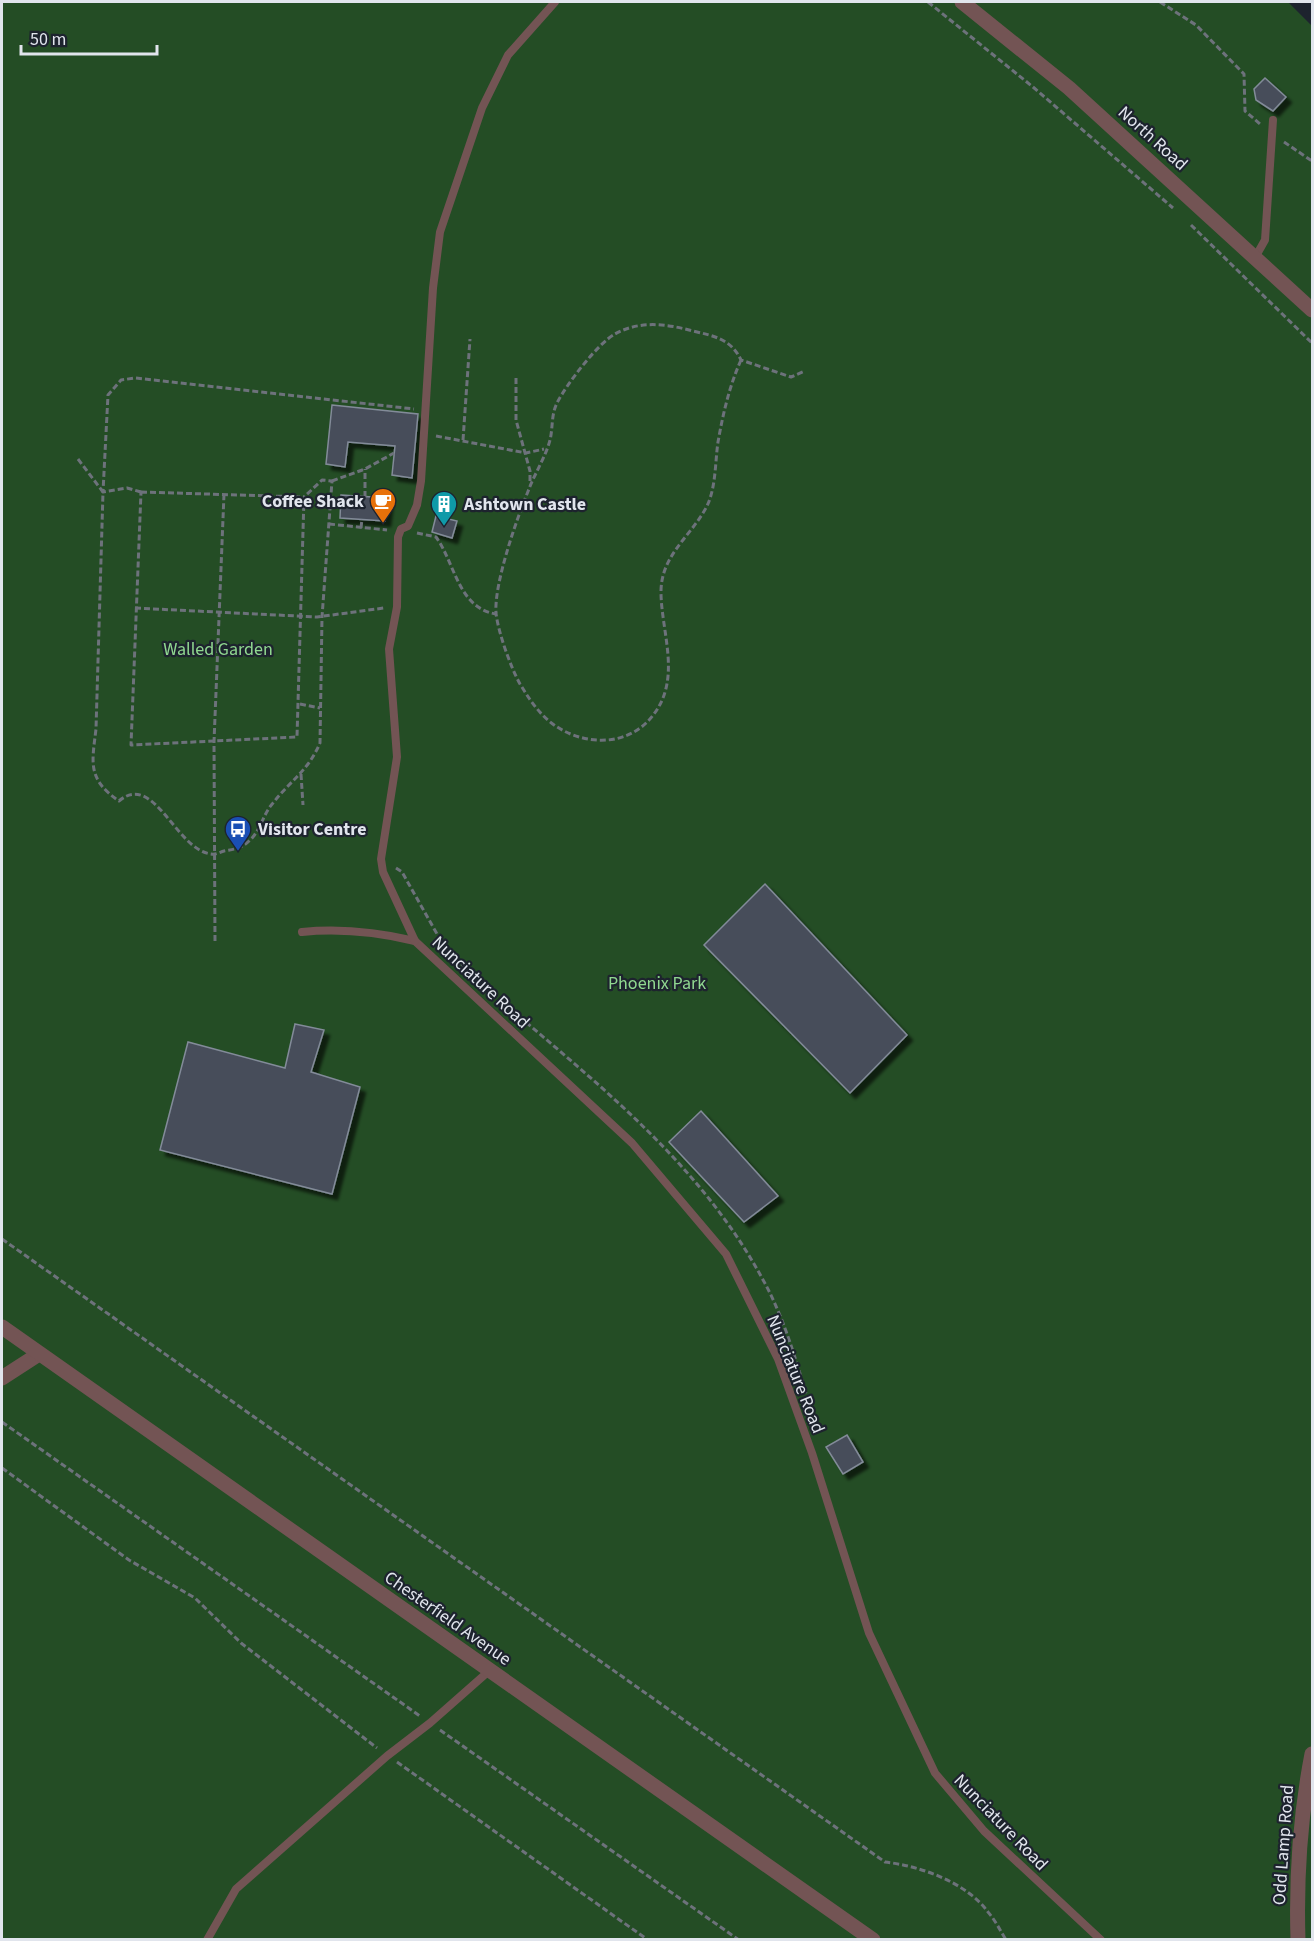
<svg xmlns="http://www.w3.org/2000/svg" width="1314" height="1941" viewBox="0 0 1314 1941" font-family="'Source Sans 3',sans-serif">
<style>
.green{fill:#244d25}
.building{fill:#464e5a;stroke:#838b99;stroke-width:1.5;filter:url(#shadow)}
.lines{fill:none;stroke-linecap:round;stroke-linejoin:round}
.path{stroke:#6d727b;stroke-width:3;stroke-dasharray:6 3;stroke-linecap:butt}
.service{stroke:#735454;stroke-width:8}
.minor{stroke:#735454;stroke-width:15}
.tertiary{stroke:#735454;stroke-width:15}
.labels{text-anchor:middle;stroke-width:4.5;stroke-linejoin:round;paint-order:stroke}
.street-label{font-size:18px;fill:#e1e5ed;stroke:#1d232e}
.poi-label{font-size:18px;font-weight:bold;fill:#e1e5ed;stroke:#1d232e;text-anchor:start}
.park-label{font-size:18px;fill:#90d890;stroke:#1d232e}
</style>
<defs>
<filter id="shadow"><feDropShadow dx="5.5" dy="5.5" stdDeviation="1.5" flood-color="#0009"/></filter>
</defs>
<rect width="100%" height="100%" fill="#1d232e"/>
<path class="green" d="M 2,2 L 1288,2 L 1312,26 L 1312,1939 L 2,1939 Z"/>
<g class="building">
<path d="M 1265,78 L 1286,97 L 1273,111 L 1256,100 L 1254,89 Z"/>
<path d="M 332,405 L 418,414 L 412,478 L 392,475 L 395,446 L 348,442 L 345,467 L 326,464 Z"/>
<path d="M 341,495 L 388,498 L 385,521 L 340,518 Z"/>
<path d="M 436,516 L 457,521 L 452,538 L 432,532 Z"/>
<path d="M 765,884 L 907,1035 L 850,1093 L 704,945 Z"/>
<path d="M 295,1024 L 324,1030 L 311,1072 L 360,1087 L 332,1194 L 160,1150 L 188,1042 L 285,1068 Z"/>
<path d="M 701,1111 L 778,1196 L 744,1222 L 669,1142 Z"/>
<path d="M 847,1435 L 863,1462 L 843,1474 L 826,1447 Z"/>
</g>
<g class="lines">
<g class="path">
<path d="M 928,2 L 1033,87 L 1173,208"/>
<path d="M 1160,2 L 1196,25 L 1244,74 L 1245,111 L 1260,124"/>
<path d="M 1284,142 L 1312,161"/>
<path d="M 1191,225 L 1312,343"/>
<path d="M 741,360 C 729,387 723,414 718,442 C 715,463 716,487 707,506 C 691,537 660,555 661,594 C 662,634 681,678 654,714 C 635,740 603,746 573,735 C 547,725 534,707 520,684 C 511,668 498,632 496,613 C 494,583 517,518 529,489 C 535,473 546,456 550,440 C 553,428 551,415 557,403 C 566,385 598,343 615,334 C 640,320 667,324 693,331 C 714,336 731,339 741,360 L 791,377 L 805,371"/>
<path d="M 516,378 L 516,420 L 530,471 L 530,482"/>
<path d="M 436,436 L 526,453 L 544,449"/>
<path d="M 463,440 L 470,339"/>
<path d="M 78,459 L 103,492 L 96,729 C 92,763 87,779 119,801 C 154,771 176,850 211,854 C 216,855 220,852 224,851 C 234,849 241,849 249,841 C 260,832 263,814 273,803 C 291,780 308,771 320,743 L 322,617 L 332,481 L 322,480 L 304,497"/>
<path d="M 332,481 L 365,469 L 394,453"/>
<path d="M 141,492 L 304,497 L 297,737 L 131,745 Z"/>
<path d="M 141,492 L 127,488 L 103,492 L 108,395 L 121,380 L 135,378 L 414,409"/>
<path d="M 365,497 L 365,469"/>
<path d="M 329,524 L 387,530"/>
<path d="M 361,528 L 362,519"/>
<path d="M 417,533 L 436,537 C 455,563 458,608 496,614"/>
<path d="M 135,608 L 317,617 L 384,608"/>
<path d="M 300,704 L 320,708"/>
<path d="M 301,774 L 303,805"/>
<path d="M 396,868 L 402,872 L 441,941 L 467,970"/>
<path d="M 215,941 L 214,742 L 224,494"/>
<path d="M 485,987 C 587,1076 696,1157 762,1278 C 783,1315 795,1357 807,1397"/>
<path d="M 2,1239 L 885,1862 C 920,1866 966,1882 988,1912 C 995,1920 1000,1930 1006,1940"/>
<path d="M 2,1422 L 420,1716"/>
<path d="M 2,1468 L 129,1560 L 195,1598 L 241,1643 L 377,1748"/>
<path d="M 440,1730 L 739,1940"/>
<path d="M 397,1762 L 648,1940"/>
</g>
<g class="service">
<path d="M 1256,256 L 1265,240 L 1273,120"/>
<path d="M 302,932 C 341,928 377,932 415,941 L 632,1143 L 726,1254 L 778,1359 L 812,1453 L 869,1633 L 935,1773 L 984,1831 L 1101,1940"/>
<path d="M 415,941 L 383,872 L 381,859 L 397,757 L 389,649 L 397,607 L 398,537 L 401,529 L 408,526 L 417,505 L 421,481 L 433,288 L 440,232 L 482,108 L 508,55 L 555,2"/>
<path d="M 207,1940 L 236,1889 L 387,1756 L 430,1723 L 489,1671"/>
</g>
<g class="minor">
<path d="M 962,2 L 1069,88 L 1312,310"/>
<path d="M 2,1378 L 39,1354"/>
<path d="M 1298,1940 C 1296,1876 1300,1816 1312,1754"/>
</g>
<path class="tertiary" d="M 2,1327 L 873,1940"/>
</g>
<defs>
<g id="cafe-pin" transform="scale(1.35)"><path d="M0 17L-7.5 6A9.5 9.5 0 1 1 7.5 6Z" fill="#e8710a" stroke="#1d232e"/><path d="M-5.5-4.5H6V0H3Q3 3.5 0 3.5H-2.5Q-5.5 3.5-5.5 0ZM3-3.2v2h1.7v-2ZM-6 4.5H4V6H-6Z" fill="#fff"/></g>
<g id="building-pin" transform="scale(1.35)"><path d="M0 17L-7.5 6A9.5 9.5 0 1 1 7.5 6Z" fill="#0f9aa8" stroke="#1d232e"/><path d="M-4-6H4V6H1V3H-1V6H-4ZM-2.5-4.3h1.7v1.8h-1.7ZM.8-4.3h1.7v1.8H.8ZM-2.5-1h1.7V.8h-1.7ZM.8-1h1.7V.8H.8Z" fill="#fff"/></g>
<g id="bus-pin" transform="scale(1.35)"><path d="M0 17L-7.5 6A9.5 9.5 0 1 1 7.5 6Z" fill="#1a4fb4" stroke="#1d232e"/><path d="M-5-6H5V4H4V6H2V4H-2V6H-4V4H-5ZM-3.5-4V0h7V-4ZM-3.5 1.2v1.5H-2V1.2ZM2 1.2v1.5H3.5V1.2Z" fill="#fff"/></g>
</defs>
<g fill-rule="evenodd">
<use href="#cafe-pin" x="383" y="501"/>
<use href="#building-pin" x="444" y="504"/>
<use href="#bus-pin" x="238" y="829"/>
</g>
<g class="labels">
<g class="street-label">
<text transform="translate(1153 138) rotate(42)" y="6">North Road</text>
<text transform="translate(481 982) rotate(43)" y="6">Nunciature Road</text>
<text transform="translate(796 1374) rotate(68)" y="6">Nunciature Road</text>
<text transform="translate(448 1618) rotate(35)" y="6">Chesterfield Avenue</text>
<text transform="translate(1001 1822) rotate(46)" y="6">Nunciature Road</text>
<text transform="translate(1283 1845) rotate(-86)" y="6">Odd Lamp Road</text>
</g>
<g class="poi-label">
<text x="364" y="507" text-anchor="end">Coffee Shack</text>
<text x="464" y="510">Ashtown Castle</text>
<text x="258" y="835">Visitor Centre</text>
</g>
<g class="park-label">
<text x="218" y="655">Walled Garden</text>
<text x="657" y="989">Phoenix Park</text>
</g>
</g>
<rect width="1314" height="1941" fill="none" stroke="#e1e5ed" stroke-width="6"/>
<path d="M21 45v9h136v-9" fill="none" stroke="#e1e5ed" stroke-width="3"/>
<text x="30" y="45" font-size="18" fill="#e1e5ed" stroke="#1d232e" stroke-width="4.5" paint-order="stroke">50 m</text>
</svg>
